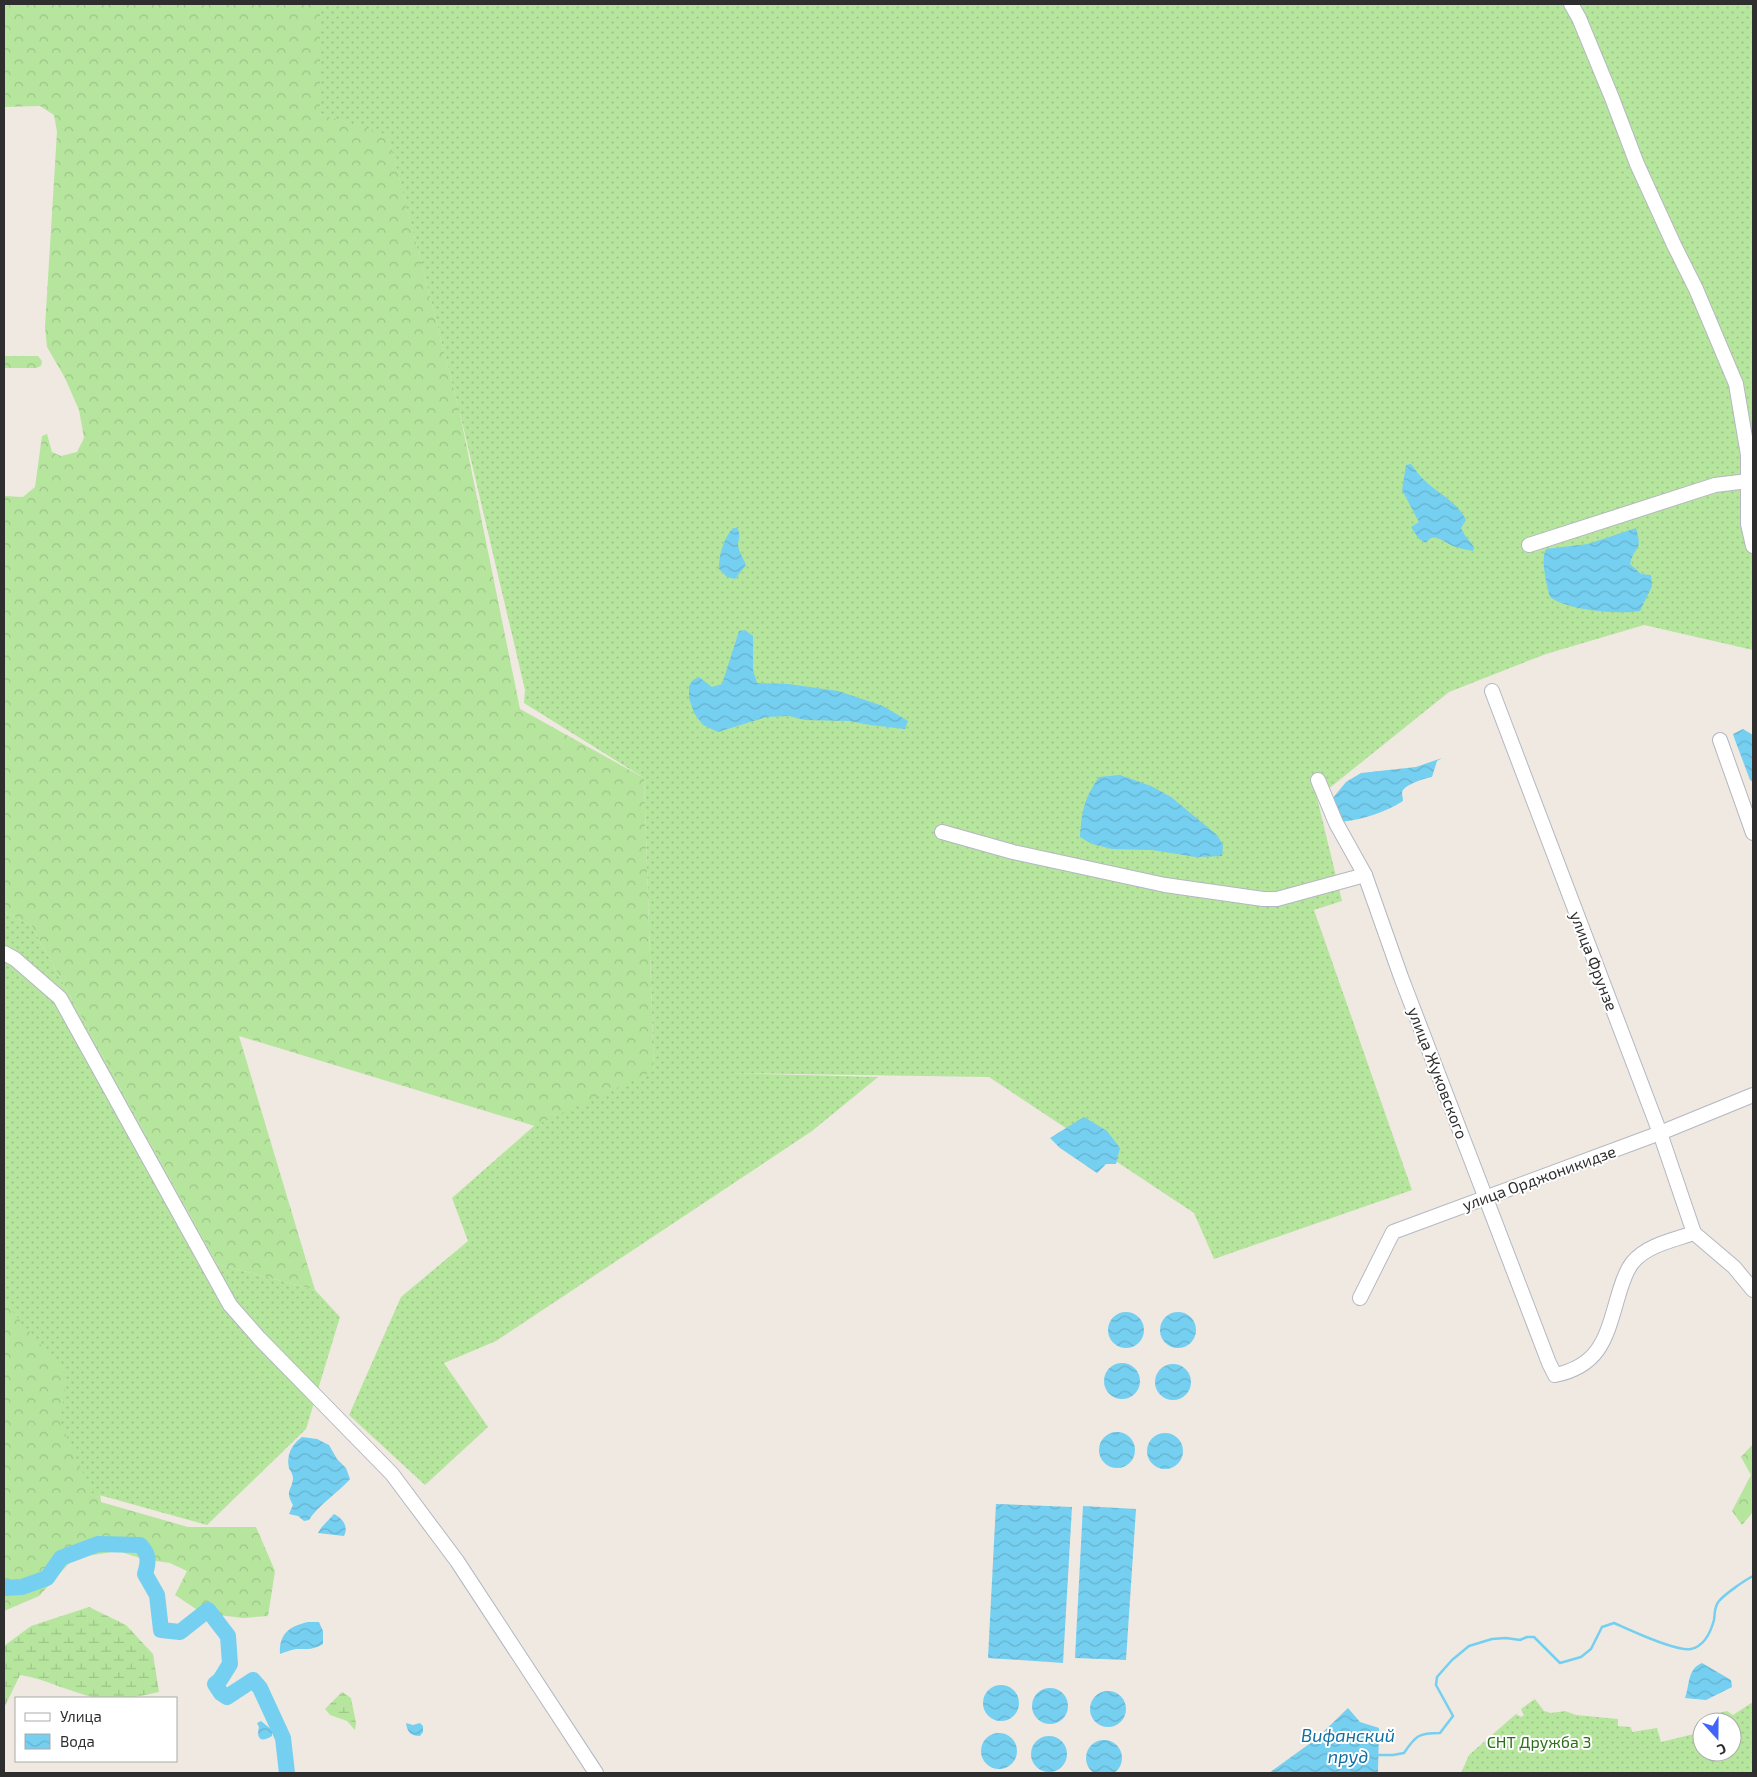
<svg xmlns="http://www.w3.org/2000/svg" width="1757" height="1777" viewBox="0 0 1757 1777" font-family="'Exo 2',sans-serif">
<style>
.forest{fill:url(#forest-crowns)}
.wetland{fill:url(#wetland-marsh)}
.garden{fill:url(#garden-dots)}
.water{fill:url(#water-waves)}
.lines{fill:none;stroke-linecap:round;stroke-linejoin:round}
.stream{stroke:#75cff0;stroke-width:2.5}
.river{stroke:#75cff0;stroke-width:16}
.minor-casing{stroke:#b4b7c1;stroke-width:16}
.minor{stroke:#fff;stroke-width:14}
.labels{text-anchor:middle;stroke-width:4;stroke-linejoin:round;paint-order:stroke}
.street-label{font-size:16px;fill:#2e2e2e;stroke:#fff}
.park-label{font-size:16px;fill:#2c6e1b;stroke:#fff}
.water-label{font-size:18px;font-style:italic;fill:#0d6fa3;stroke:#fff}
</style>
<defs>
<pattern id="forest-crowns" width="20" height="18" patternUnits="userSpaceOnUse" patternTransform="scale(1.25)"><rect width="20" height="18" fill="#b6e59e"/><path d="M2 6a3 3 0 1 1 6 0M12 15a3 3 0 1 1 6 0" fill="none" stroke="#9dc588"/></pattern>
<pattern id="wetland-marsh" width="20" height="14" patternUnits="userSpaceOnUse" patternTransform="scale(1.25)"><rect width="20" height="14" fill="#b6e59e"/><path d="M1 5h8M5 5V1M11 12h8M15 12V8" fill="none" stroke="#9dc588"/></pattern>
<pattern id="garden-dots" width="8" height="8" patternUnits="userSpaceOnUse" patternTransform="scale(1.25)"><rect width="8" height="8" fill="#b6e59e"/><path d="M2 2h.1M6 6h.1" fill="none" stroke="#9dc588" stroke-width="1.8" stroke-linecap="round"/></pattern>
<pattern id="water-waves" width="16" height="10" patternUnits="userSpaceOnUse" patternTransform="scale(1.25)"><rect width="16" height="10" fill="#75cff0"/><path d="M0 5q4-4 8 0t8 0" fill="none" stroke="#66b2ce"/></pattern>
</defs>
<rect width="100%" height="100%" fill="#efe9e1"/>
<g class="forest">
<path d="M 4,4 L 320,4 L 320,114 L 388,134 L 459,409 L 520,709 L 644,778 L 654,1072 L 538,1127 L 239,1036 L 315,1290 L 217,1264 L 31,925 L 4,912 L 4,496 L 23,497 L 35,487 L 42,436 L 47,434 L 52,452 L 61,456 L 77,452 L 84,438 L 79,410 L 65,378 L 47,347 L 45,327 L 57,132 L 54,115 L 40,106 L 4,107 Z"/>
<path d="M 4,356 L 38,356 L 42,361 L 41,366 L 36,368 L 4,368 Z"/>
<path d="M 4,1274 L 92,1413 L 101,1502 L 188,1527 L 256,1527 L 275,1571 L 268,1616 L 243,1618 L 202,1613 L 175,1595 L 187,1571 L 170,1563 L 143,1559 L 118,1551 L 74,1558 L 39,1596 L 4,1611 Z"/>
<path d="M 1753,1444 L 1753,1512 L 1742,1525 L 1732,1511 L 1751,1475 L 1741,1457 Z"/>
</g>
<g class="wetland">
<path d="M 89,1607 L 126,1625 L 153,1654 L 159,1692 C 139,1696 118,1702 97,1698 C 71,1693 47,1679 20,1675 L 4,1708 L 4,1646 L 31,1626 Z"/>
<path d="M 342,1692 L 351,1698 L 356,1723 L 355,1730 L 347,1721 L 330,1715 L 325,1709 Z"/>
</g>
<g class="garden">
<path d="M 320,4 L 1753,4 L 1753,650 L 1644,625 L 1546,654 L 1449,692 L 1317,798 L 1342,901 L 1314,910 L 1412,1190 L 1214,1259 L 1194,1213 L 989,1077 L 726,1073 L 878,1077 L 812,1131 L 496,1341 L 444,1363 L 488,1427 L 425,1485 L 349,1415 L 401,1297 L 468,1241 L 452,1198 L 534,1126 L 654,1071 L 644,778 L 524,703 L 525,690 L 459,409 L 388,135 L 320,114 Z"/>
<path d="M 4,912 L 31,925 L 217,1264 L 315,1290 L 340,1317 L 306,1429 L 207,1525 L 92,1493 L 60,1422 L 67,1376 L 7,1305 L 4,1304 Z"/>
<path d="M 1535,1699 L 1544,1711 L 1551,1713 L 1565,1711 L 1576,1715 L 1618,1719 L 1618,1726 L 1631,1727 L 1632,1732 L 1657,1728 L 1661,1742 L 1702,1732 L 1702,1752 L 1732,1752 L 1732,1722 L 1708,1722 L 1707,1716 L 1727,1711 L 1733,1715 L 1753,1702 L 1753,1773 L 1461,1773 L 1469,1755 L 1516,1714 L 1521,1717 L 1524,1715 L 1521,1709 Z"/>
</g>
<g class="water">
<path d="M 1411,464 C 1415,469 1419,475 1423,479 C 1438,494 1457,501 1466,520 L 1461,528 L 1464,534 L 1474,547 L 1473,551 C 1467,550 1459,548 1453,546 C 1443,542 1434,531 1426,543 L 1419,539 L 1411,527 L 1419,522 L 1402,490 L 1406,465 Z"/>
<path d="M 733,528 L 737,528 C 741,535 739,537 738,544 C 738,551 744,559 746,565 L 735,579 L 727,577 L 719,569 C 719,554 723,540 733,528 Z"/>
<path d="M 1636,528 C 1643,553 1635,544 1630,564 L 1641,574 L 1651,575 L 1652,586 L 1640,611 C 1618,615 1567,610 1550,597 C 1547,586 1540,559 1546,549 L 1588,544 Z"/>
<path d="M 745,630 L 753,636 L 753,670 L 757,683 L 788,684 L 838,691 L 883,706 L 908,721 L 905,729 L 870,725 L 849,721 L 805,720 L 789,716 L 766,717 L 718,732 L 703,725 L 694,713 L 689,698 L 689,686 L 693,680 L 699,677 L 712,687 L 722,684 L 739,631 Z"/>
<path d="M 1743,729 L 1753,735 L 1753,782 L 1750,780 L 1735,740 L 1733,734 Z"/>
<path d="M 1442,758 L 1437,761 L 1432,777 C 1425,778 1404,785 1402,792 C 1402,795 1403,798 1403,801 C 1386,812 1361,820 1340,822 L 1332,799 L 1346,782 L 1361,773 L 1416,767 Z"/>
<path d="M 1120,775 L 1151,786 L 1171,797 L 1217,835 L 1223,845 L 1222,856 L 1196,857 L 1152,850 L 1112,849 L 1092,844 L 1080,837 C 1082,810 1084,799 1099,777 Z"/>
<path d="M 1084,1117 L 1107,1131 L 1120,1148 L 1116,1164 L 1106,1164 L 1097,1173 L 1060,1148 L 1050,1138 Z"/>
<circle cx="1126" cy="1330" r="18"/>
<circle cx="1178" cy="1330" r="18"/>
<circle cx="1122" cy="1381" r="18"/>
<circle cx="1173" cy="1382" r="18"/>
<circle cx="1117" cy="1450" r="18"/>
<circle cx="1165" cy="1451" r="18"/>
<path d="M 302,1437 L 317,1439 L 329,1445 L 337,1459 L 346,1468 L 350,1479 C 337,1494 319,1504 309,1520 L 304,1521 L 298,1516 L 289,1514 L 293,1505 C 285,1490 291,1492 293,1479 C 293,1474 291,1472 289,1468 C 286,1455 292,1444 302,1437 Z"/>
<path d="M 996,1504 L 1072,1507 L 1063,1663 L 988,1658 Z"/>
<path d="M 1083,1506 L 1136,1509 L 1126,1660 L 1075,1658 Z"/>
<path d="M 334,1514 C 342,1518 349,1526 344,1536 L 318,1533 L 321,1528 Z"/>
<path d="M 308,1622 L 319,1622 L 323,1631 L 323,1644 C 313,1650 307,1649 296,1649 C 290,1650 285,1652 280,1654 C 279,1633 290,1626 308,1622 Z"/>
<path d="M 1702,1663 L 1731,1680 L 1732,1687 L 1706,1700 L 1685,1698 C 1690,1685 1687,1669 1702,1663 Z"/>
<circle cx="1001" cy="1703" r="18"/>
<circle cx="1050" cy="1706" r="18"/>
<circle cx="1108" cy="1709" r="18"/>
<path d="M 1348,1708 L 1360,1722 L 1379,1728 L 1378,1773 L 1269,1773 L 1316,1739 Z"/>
<path d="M 261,1721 L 272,1730 L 272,1736 C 261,1743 256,1739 259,1727 L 257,1723 Z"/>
<path d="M 406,1723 L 413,1725 L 420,1723 L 423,1726 L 423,1732 L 420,1736 C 411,1736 407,1732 406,1723 Z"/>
<circle cx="999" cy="1751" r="18"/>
<circle cx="1049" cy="1754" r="18"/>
<circle cx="1104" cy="1758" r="18"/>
</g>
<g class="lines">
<path class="stream" d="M 1377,1755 L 1393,1755 L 1404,1753 C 1416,1735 1419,1733 1440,1733 L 1453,1716 L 1436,1685 L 1437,1677 L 1452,1660 L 1469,1646 L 1492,1639 L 1506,1638 L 1520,1640 L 1527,1637 L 1534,1637 L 1560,1663 L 1581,1657 L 1591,1649 L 1602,1627 L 1614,1623 C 1630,1630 1676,1652 1691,1649 C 1705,1646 1711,1631 1714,1620 C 1715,1613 1714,1607 1719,1601 C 1725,1594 1745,1580 1753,1576"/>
<path class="river" d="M 4,1588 L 22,1587 L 47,1578 L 61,1558 L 98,1544 L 140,1545 C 149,1554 149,1561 145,1574 L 157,1595 L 161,1630 L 180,1632 L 208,1610 L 228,1636 L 230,1664 L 220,1680 L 215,1684 L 221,1693 L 227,1697 L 253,1680 L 260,1688 L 283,1738 L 287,1773"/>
<g class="minor-casing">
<g id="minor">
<path d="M 1571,4 L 1579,18 L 1612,98 L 1637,164 L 1674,245 L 1696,289 L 1736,384 L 1748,455 L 1748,524 L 1753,546"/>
<path d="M 1529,545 L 1715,485 L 1748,481"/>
<path d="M 1492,691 L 1660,1133 L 1694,1233"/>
<path d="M 1720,740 L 1753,833"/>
<path d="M 1318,780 L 1336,823 L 1365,875 L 1401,977 L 1549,1363 L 1555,1375 C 1604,1365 1607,1332 1620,1290 C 1623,1281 1626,1270 1633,1262 C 1647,1245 1674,1240 1694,1233 L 1734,1267 L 1753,1290"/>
<path d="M 942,832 L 1013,852 L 1165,885 L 1263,899 L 1277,899 L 1365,875"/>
<path d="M 4,953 L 15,959 L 60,998 L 230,1305 L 259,1338 L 392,1474 L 457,1561 L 596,1773"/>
<path d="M 1360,1298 L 1393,1232 L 1660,1133 L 1753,1095"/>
</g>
</g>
<use href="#minor" class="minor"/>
</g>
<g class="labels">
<g class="street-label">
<text transform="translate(1594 961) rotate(69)" y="6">улица Фрунзе</text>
<text transform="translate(1438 1073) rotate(69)" y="6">улица Жуковского</text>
<text transform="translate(1539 1178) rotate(-20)" y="6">улица Орджоникидзе</text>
</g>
<g class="park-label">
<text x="1539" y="1748">СНТ Дружба 3</text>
</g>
<g class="water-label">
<text x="1348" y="1742">Вифанский<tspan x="1348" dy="21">пруд</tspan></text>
</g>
</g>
<rect width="1757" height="1777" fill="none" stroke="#2e2e2e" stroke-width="10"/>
<rect x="15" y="1697" width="162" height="65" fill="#ffffff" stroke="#ababab"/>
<rect x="25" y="1713" width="25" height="8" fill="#ffffff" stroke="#ababab"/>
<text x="60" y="1722" font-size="15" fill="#2e2e2e">Улица</text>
<rect x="25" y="1734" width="25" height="15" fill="url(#water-waves)" stroke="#ababab"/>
<text x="60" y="1747" font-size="15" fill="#2e2e2e">Вода</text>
<g transform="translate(1717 1737) rotate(159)"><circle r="24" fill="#ffffff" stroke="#ababab"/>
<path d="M0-4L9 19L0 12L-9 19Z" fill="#4264fb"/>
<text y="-8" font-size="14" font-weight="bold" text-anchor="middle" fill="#2e2e2e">С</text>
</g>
</svg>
